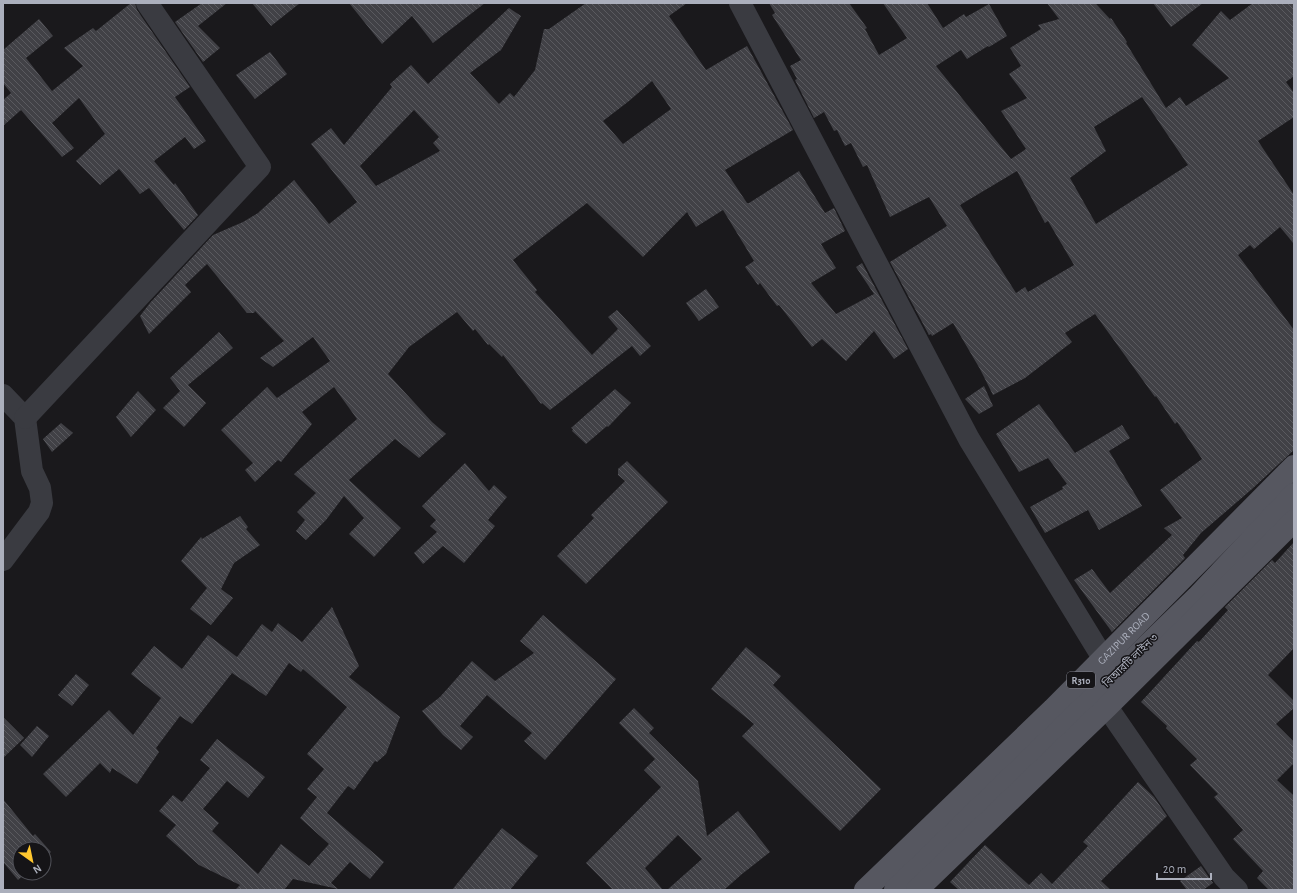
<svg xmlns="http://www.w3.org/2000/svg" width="1297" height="893" viewBox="0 0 1297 893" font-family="'Alegreya Sans','Noto Sans Bengali',sans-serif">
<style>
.building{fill:url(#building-back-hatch);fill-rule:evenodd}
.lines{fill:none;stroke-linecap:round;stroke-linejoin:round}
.minor{stroke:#3a3b41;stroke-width:22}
.major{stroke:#565760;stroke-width:22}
.labels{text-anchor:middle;stroke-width:3;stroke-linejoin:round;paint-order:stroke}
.shield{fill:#151417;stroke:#7e808a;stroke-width:1}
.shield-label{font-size:10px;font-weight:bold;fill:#abafbc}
.street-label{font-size:11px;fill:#abafbc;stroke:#151417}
</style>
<defs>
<pattern id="building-back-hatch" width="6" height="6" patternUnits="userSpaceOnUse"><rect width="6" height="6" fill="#414146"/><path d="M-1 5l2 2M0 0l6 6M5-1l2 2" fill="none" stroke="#5a5a5f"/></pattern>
</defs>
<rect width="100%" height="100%" fill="#1a191c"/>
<g class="building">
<path d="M 131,3 L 135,3 L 137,10 L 190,87 L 175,97 L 206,141 L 194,149 L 185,137 L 154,161 L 174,185 L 175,183 L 198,215 L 184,230 L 149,188 L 140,194 L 119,169 L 100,185 L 76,161 L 105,134 L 79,98 L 52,123 L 74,148 L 62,157 L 21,110 L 3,126 L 3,100 L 11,93 L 3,83 L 3,50 L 39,19 L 53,36 L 26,58 L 52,91 L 83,66 L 64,48 L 93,28 L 96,31 Z"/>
<path d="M 202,3 L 227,3 L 198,26 L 220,48 L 203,62 L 175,22 Z"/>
<path d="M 252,3 L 300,3 L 271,26 Z"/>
<path d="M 349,3 L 485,3 L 433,43 L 412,16 L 382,44 Z"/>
<path d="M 586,3 L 687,3 L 669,16 L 706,70 L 747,46 L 793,130 L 725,170 L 747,203 L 749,203 L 799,171 L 825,213 L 834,208 L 845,231 L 821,244 L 836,268 L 811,283 L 836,314 L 874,294 L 856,267 L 862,263 L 908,349 L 894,359 L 874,331 L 846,361 L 822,339 L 812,347 L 779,305 L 777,306 L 760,283 L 758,285 L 745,267 L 754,261 L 723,210 L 696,227 L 687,212 L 643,257 L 587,203 L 513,260 L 537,290 L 535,292 L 592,355 L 618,329 L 608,317 L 617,310 L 651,346 L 640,356 L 632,346 L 550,410 L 542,403 L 541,404 L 503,355 L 502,357 L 489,344 L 488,345 L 475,329 L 473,331 L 457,312 L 409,347 L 388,374 L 432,422 L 446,434 L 419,458 L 395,439 L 349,480 L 401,528 L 374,557 L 349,534 L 364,518 L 344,496 L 326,520 L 306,540 L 296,531 L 305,520 L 297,512 L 316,493 L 294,474 L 357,419 L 334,387 L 302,412 L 312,424 L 281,462 L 278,460 L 255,482 L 245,470 L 253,463 L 221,430 L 267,387 L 277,398 L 330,361 L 313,337 L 273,367 L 260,358 L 284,341 L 255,311 L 254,313 L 247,313 L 207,264 L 185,285 L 191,292 L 149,334 L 140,316 L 150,303 L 213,235 L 243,222 L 258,213 L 294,180 L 329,224 L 357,202 L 311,144 L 331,128 L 344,145 L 392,87 L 390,84 L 411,65 L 428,84 L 509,8 L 521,16 L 501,50 L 470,73 L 499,104 L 510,93 L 514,97 L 535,70 L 544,29 L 549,29 ZM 652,81 L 671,109 L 623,144 L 603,121 L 629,101 ZM 414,110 L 439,137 L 433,143 L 440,151 L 376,186 L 360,166 Z"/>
<path d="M 769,3 L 849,3 L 867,28 L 865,29 L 879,55 L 907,38 L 883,3 L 927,3 L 943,28 L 964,14 L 966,17 L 989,4 L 1007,36 L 989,47 L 988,46 L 967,59 L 961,50 L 936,66 L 1011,159 L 1026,149 L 1001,111 L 1027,98 L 1009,74 L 1021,66 L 1010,48 L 1041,29 L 1038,25 L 1059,19 L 1047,3 L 1095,3 L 1110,19 L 1111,18 L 1127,42 L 1126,43 L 1166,108 L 1180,97 L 1186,106 L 1229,78 L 1192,45 L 1221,11 L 1230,20 L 1253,3 L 1294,3 L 1294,76 L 1286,82 L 1294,93 L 1294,117 L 1258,141 L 1294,195 L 1294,244 L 1280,227 L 1254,249 L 1250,245 L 1238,255 L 1294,330 L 1294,450 L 1252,489 L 1201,533 L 1183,555 L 1185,558 L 1112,632 L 1074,580 L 1092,569 L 1110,593 L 1172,535 L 1164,528 L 1182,518 L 1160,490 L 1202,459 L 1177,422 L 1175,424 L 1156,396 L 1155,397 L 1095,314 L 1065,333 L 1072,342 L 1025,378 L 993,395 L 980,369 L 953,323 L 932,336 L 931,334 L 929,335 L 890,262 L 947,226 L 929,197 L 890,217 L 867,165 L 863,167 L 851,143 L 845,146 L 837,130 L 834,131 L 824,112 L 814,118 L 795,80 L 797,79 L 790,66 L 801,60 L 772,15 L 775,13 ZM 1142,97 L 1188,165 L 1096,224 L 1070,178 L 1106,151 L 1094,127 ZM 1017,171 L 1045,223 L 1048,221 L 1074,265 L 1028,292 L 1025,287 L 1016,293 L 960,205 Z"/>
<path d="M 1153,3 L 1203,3 L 1171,27 Z"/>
<path d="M 270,52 L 287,74 L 255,99 L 236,75 Z"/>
<path d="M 706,289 L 719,307 L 699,321 L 686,303 Z"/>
<path d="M 219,332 L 233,348 L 188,385 L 206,403 L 184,427 L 163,408 L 180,391 L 170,378 Z"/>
<path d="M 984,386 L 993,406 L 979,414 L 965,399 Z"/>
<path d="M 615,389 L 631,403 L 608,427 L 607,426 L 586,444 L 572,431 L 573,429 L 571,428 Z"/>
<path d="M 138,391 L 156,410 L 131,437 L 116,417 Z"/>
<path d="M 1039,404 L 1075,453 L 1122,425 L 1130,438 L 1109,451 L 1142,506 L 1099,530 L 1088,510 L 1045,533 L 1030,507 L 1063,489 L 1062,487 L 1067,484 L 1048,458 L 1019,472 L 996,434 Z"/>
<path d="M 61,423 L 73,433 L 52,452 L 43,439 Z"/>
<path d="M 627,461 L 668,502 L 586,584 L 557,556 L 594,518 L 591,515 L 625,481 L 618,475 L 618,469 Z"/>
<path d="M 465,463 L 489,491 L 494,485 L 507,497 L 488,520 L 495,526 L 464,563 L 443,546 L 423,564 L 414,553 L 437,532 L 430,526 L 436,520 L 422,506 Z"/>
<path d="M 240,516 L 248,527 L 246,529 L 260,545 L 234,563 L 221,589 L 233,598 L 211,625 L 190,609 L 207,588 L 181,561 L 201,537 L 202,539 Z"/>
<path d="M 1294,542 L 1294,648 L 1268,675 L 1294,701 L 1294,708 L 1276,724 L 1294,742 L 1294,763 L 1277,780 L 1294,796 L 1294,890 L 1269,890 L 1257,878 L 1263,871 L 1233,839 L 1243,830 L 1214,797 L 1218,794 L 1190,765 L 1197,759 L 1166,728 L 1167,726 L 1141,702 L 1197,641 L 1199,642 L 1228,610 L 1225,607 L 1272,560 L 1275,563 Z"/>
<path d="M 332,607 L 359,666 L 349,677 L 400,717 L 386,754 L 377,762 L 375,761 L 354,790 L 348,786 L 327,813 L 384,862 L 370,879 L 350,862 L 331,883 L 338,889 L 293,879 L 284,890 L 235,890 L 240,885 L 199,865 L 166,836 L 176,825 L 159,811 L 173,795 L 182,802 L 210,768 L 200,760 L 217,739 L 265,777 L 248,798 L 227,781 L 203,809 L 219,823 L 212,831 L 258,874 L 281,844 L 309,866 L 329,844 L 300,818 L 317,797 L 307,789 L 324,769 L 307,754 L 347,707 L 303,669 L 301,672 L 289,663 L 266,696 L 232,673 L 192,724 L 180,716 L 156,748 L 159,752 L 137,784 L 112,768 L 110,773 L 100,763 L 66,797 L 43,774 L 109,710 L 133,735 L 161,698 L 131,674 L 154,646 L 182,669 L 208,635 L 237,657 L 262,624 L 272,632 L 278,623 L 302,642 Z"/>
<path d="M 543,615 L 616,679 L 545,760 L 524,741 L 532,733 L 487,695 L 460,726 L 473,737 L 461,750 L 443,735 L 422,711 L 440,697 L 472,661 L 495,681 L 534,653 L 520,641 Z"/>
<path d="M 746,647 L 781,676 L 773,685 L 881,789 L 840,831 L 742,736 L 754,724 L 711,689 Z"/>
<path d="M 76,674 L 89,685 L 72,706 L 58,695 Z"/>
<path d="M 634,708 L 654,728 L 649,733 L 698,781 L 707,836 L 738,811 L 770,852 L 742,874 L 724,890 L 667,890 L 702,859 L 678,835 L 645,868 L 663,890 L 613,890 L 586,863 L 661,787 L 644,770 L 655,759 L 619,723 Z"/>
<path d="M 3,717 L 24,738 L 3,758 Z"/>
<path d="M 37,726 L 49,736 L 32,757 L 20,745 Z"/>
<path d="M 1138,782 L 1154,797 L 1167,816 L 1101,881 L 1111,890 L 959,890 L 950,882 L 985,845 L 1029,885 L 1041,873 L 1052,884 L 1088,846 L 1083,842 Z"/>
<path d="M 3,799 L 33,836 L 35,834 L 51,852 L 44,858 L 44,849 L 20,849 L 20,873 L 26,873 L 18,880 L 3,862 Z"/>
<path d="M 502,828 L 538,856 L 510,890 L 452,890 Z"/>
<path d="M 1201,866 L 1213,883 L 1203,890 L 1187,890 L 1180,881 Z"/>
</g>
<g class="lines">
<g class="minor">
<path d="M 740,3 L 969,439 L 1103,658"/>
<path d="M 3,395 L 25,418 L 32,471 L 40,488 L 42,503 L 39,512 L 3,560"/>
<path d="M 25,418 L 260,167 L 147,3"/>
<path d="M 1107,707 L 1224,877 L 1237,890"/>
</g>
<g class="major">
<path id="s1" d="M 865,890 L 1053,709 L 1294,466"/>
<path d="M 895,890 L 1197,597 L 1294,494"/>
<path d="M 917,890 L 1107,707 L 1294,521"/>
</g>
</g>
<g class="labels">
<rect class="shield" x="1067" y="672" width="28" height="16" rx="3"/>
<g class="shield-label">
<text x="1081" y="684">R310</text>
</g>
<g class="street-label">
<text dy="4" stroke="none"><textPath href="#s1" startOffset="361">GAZIPUR ROAD</textPath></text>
<text transform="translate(1130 660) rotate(-44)" y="4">বিআরটি লাইন ৩</text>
</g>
</g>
<rect width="1297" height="893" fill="none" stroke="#abafbc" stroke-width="8"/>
<g transform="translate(32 861) rotate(147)"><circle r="19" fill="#151417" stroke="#515259"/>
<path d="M0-3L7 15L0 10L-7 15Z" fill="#ffc72f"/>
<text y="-6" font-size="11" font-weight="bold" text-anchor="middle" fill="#abafbc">N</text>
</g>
<path d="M1157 873v6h54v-6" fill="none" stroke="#abafbc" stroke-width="2"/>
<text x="1163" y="873" font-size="12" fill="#abafbc" stroke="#151417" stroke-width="3" paint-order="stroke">20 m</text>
</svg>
